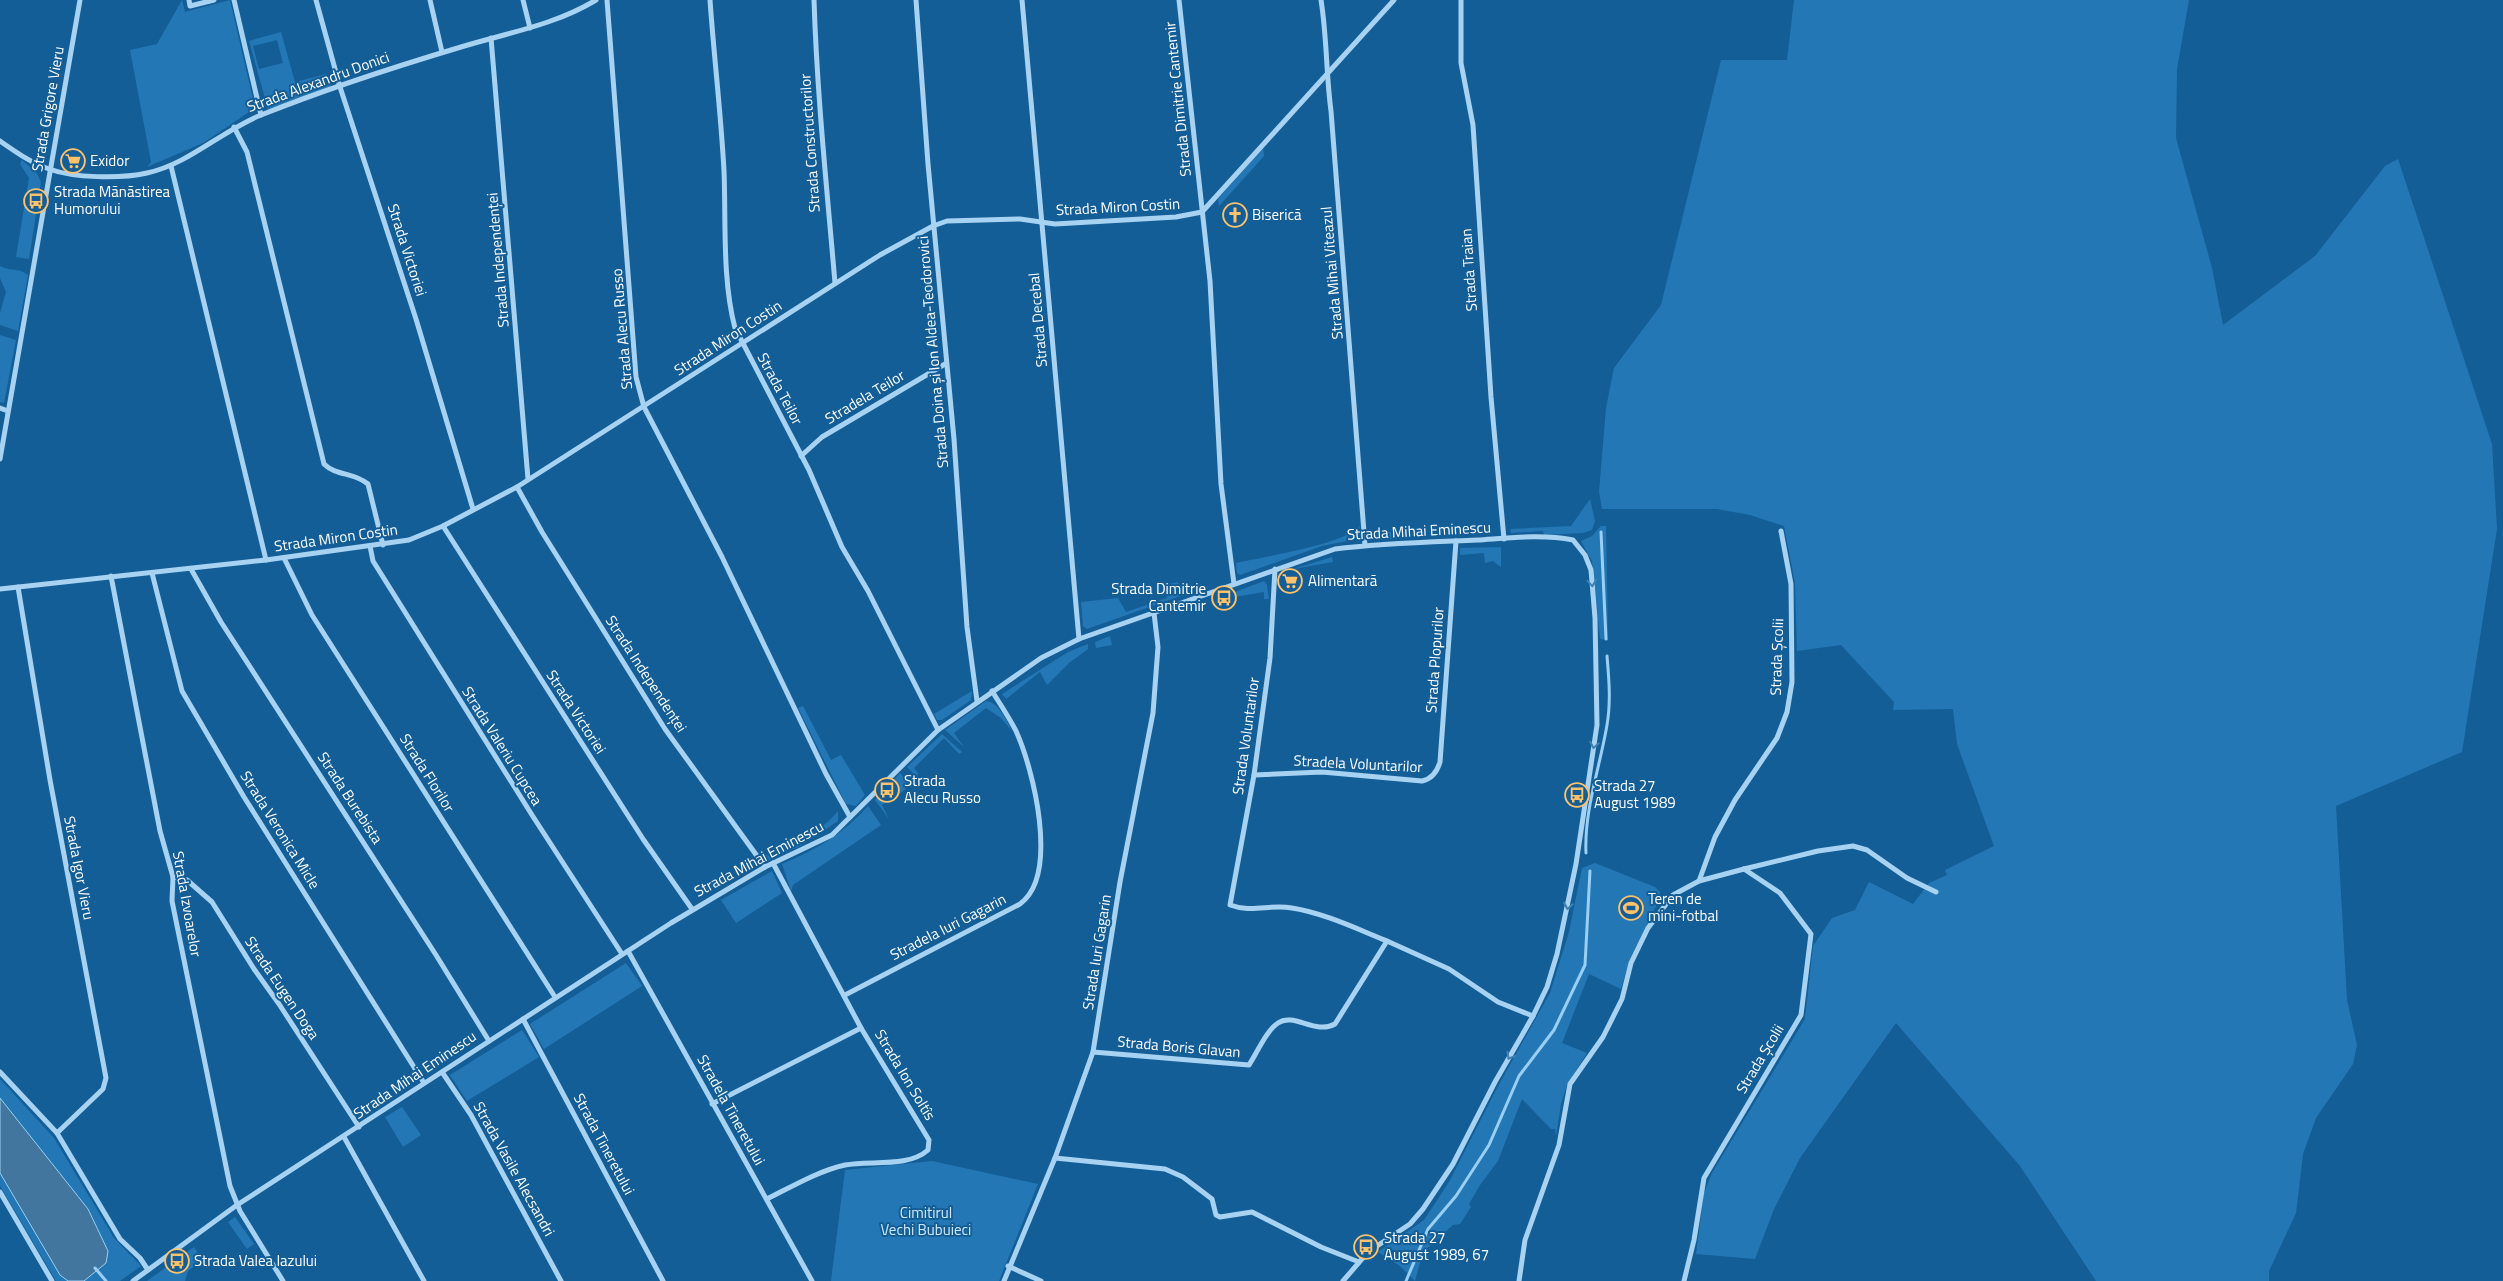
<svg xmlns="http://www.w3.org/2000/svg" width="2503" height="1281" viewBox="0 0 2503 1281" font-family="'Titillium Web',sans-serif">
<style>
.green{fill:#2477b5;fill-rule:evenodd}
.water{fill:#42769f;stroke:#99cff5}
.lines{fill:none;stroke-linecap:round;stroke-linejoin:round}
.stream{stroke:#99cff5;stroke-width:3}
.street{stroke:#a7d2f2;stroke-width:5}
.oneway{stroke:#4081b3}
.labels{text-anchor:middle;stroke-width:4;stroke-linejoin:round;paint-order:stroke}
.street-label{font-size:15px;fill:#fff;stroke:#145e98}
.poi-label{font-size:15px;fill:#fff;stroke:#145e98;text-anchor:start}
.park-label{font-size:15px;fill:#cfe9fd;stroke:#145e98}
</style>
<rect width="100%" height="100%" fill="#145e98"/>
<g class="green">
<path d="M 182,0 L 185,12 L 230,0 L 255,108 L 203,143 L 147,167 L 151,162 L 130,50 L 157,44 Z"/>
<path d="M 1794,0 L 2189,0 L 2177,69 L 2176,138 L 2212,268 L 2223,325 L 2315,256 L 2385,166 L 2398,159 L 2492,444 L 2497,529 L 2462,752 L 2336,806 L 2347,1000 L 2357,1045 L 2353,1064 L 2316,1118 L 2303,1154 L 2296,1213 L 2269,1271 L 2269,1281 L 2096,1281 L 2020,1166 L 1896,1023 L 1800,1158 L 1774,1209 L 1755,1259 L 1696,1254 L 1704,1193 L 1712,1173 L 1805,1019 L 1813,946 L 1832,918 L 1855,910 L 1869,882 L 1913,904 L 1929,883 L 1947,875 L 1945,870 L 1994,846 L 1957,744 L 1953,709 L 1893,710 L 1894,702 L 1841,645 L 1797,651 L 1795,583 L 1784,526 L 1750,515 L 1717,509 L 1602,509 L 1599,492 L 1606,408 L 1614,368 L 1661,305 L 1721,60 L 1787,60 Z"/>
<path d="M 281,32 L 295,82 L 326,74 L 331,86 L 268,109 L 249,41 ZM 277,40 L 283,63 L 259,69 L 253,46 Z"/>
<path d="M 1263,148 L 1264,156 L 1219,206 L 1218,199 Z"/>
<path d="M 22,160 L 36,172 L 41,182 L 29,259 L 16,257 L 29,178 L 20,164 Z"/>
<path d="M 0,266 C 11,272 18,267 28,275 L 18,331 L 0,325 L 0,313 L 6,292 L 0,278 Z"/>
<path d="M 0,335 L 16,340 L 4,403 L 0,402 Z"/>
<path d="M 1590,499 L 1595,521 L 1592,530 L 1583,533 L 1544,535 L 1543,531 L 1511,533 L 1510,529 L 1571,526 Z"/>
<path d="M 1360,526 L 1357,539 L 1322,546 L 1240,575 L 1237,573 L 1236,563 C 1262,557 1346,544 1360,526 Z"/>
<path d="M 1601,526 L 1606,526 L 1608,640 L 1600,639 L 1592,561 L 1581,541 L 1592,536 Z"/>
<path d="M 1369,532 L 1393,532 L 1393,539 L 1372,539 Z"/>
<path d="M 1501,547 L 1501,567 L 1493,561 L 1485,563 L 1484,553 L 1460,555 L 1460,548 Z"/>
<path d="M 1332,557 L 1333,562 L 1293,569 Z"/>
<path d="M 1223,581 L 1087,629 L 1083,626 L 1081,602 L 1118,598 L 1126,612 L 1167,598 L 1165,585 L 1178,582 L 1182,595 Z"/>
<path d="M 1264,581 L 1267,585 L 1269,599 L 1264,599 L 1264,592 L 1211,601 Z"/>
<path d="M 1110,636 L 1112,645 L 1096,648 L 1095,642 Z"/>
<path d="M 1088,644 L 1088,649 L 1069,663 L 1047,685 L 1040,672 L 1006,699 L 1002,694 L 1068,652 Z"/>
<path d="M 972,691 L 971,700 L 942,720 L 937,720 L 934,714 Z"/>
<path d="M 986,701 C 999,702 1007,722 1013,732 L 1001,718 L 986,708 L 954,733 L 964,747 L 945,730 Z"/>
<path d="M 803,706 L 831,760 L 841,755 L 865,795 L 856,806 L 846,804 L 798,708 Z"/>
<path d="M 942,734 L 962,752 L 959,754 L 944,738 L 914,768 L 918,773 L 917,777 L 907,767 Z"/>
<path d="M 900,773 L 909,783 L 905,785 L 906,789 L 882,805 L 889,819 L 875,800 Z"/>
<path d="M 868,806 L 881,825 L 793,885 L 791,891 L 782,864 C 816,850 843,834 868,806 Z"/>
<path d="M 838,811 L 838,821 L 800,846 L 769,860 L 762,856 C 784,855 825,828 838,811 Z"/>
<path d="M 1595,863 L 1655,887 L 1660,892 L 1660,898 L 1629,962 L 1621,989 L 1589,974 L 1562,1043 L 1587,1053 L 1567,1085 L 1561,1104 L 1556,1136 L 1555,1129 L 1551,1129 L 1522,1099 L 1498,1161 L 1480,1185 L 1469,1204 L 1471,1207 L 1460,1224 L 1453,1225 L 1423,1252 L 1415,1281 L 1400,1266 L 1378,1252 L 1424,1220 L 1449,1182 L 1496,1090 L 1550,993 L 1569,932 L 1582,868 Z"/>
<path d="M 772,871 L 782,893 L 736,923 L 721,900 Z"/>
<path d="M 626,963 L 642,986 L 544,1049 L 530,1024 Z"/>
<path d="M 522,1030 L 539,1057 L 467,1101 L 450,1075 Z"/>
<path d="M 0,1079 L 54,1138 L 114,1238 L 141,1266 L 120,1281 L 56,1281 L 0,1186 Z"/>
<path d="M 402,1107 L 421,1135 L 403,1147 L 385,1117 Z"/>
<path d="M 932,1161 L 1038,1184 L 999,1281 L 831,1281 L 845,1170 Z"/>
<path d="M 235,1217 L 254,1244 L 247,1249 L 228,1222 Z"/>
<path d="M 194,1247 L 203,1260 L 188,1271 L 185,1281 L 147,1281 Z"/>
</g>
<path class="water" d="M 0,1098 L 88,1209 L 108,1251 L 106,1263 L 84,1281 L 68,1281 L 60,1275 L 0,1173 Z"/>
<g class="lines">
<g class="stream">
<path d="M 1601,532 L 1606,639"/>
<path d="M 1586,853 C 1584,810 1600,767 1607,725 C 1611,702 1609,679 1607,656"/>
<path d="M 95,1268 L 106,1281"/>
<path d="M 1406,1281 L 1428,1229 L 1456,1196 L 1489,1145 L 1519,1076 L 1554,1030 L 1585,965 L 1590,871"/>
</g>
<g class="street">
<path d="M 189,0 L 190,6 L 214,0"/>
<path d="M 234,0 L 261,115"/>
<path d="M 316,0 L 340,87 L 416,319 L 473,509"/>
<path d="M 430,0 L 442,52"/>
<path d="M 523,0 L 530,28"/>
<path d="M 607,0 L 636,377 L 644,407 L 722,557 L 826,774 L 850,817"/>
<path d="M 710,0 C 714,57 721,114 724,171 C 726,218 722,280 735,328 L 809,470 L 842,547 L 868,591 L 938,730"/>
<path d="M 814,0 C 817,95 827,189 835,283"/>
<path d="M 916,0 L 928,164 L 954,439 L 967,627 L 977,701"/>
<path d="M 1022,0 L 1079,639"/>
<path d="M 1179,0 L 1210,281 L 1221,484 L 1234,584"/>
<path d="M 1321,0 C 1327,37 1326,74 1331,111 L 1365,545"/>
<path d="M 1461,0 L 1461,63 L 1473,125 L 1491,397 L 1504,539"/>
<path d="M 491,38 L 528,479"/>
<path d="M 234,127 L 247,152 L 324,464 C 336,476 354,472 368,484 L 383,545"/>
<path d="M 0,141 C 16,152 31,163 49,169 C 74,178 120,179 147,173 C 189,164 221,131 261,115 C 326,89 394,67 461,47 C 507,33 555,25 596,0"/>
<path d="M 171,166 L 266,560"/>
<path d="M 0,408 L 8,411"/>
<path d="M 801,456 L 822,437 L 945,364"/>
<path d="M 0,459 L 80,0"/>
<path d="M 517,487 L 542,532 L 665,729 L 765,867"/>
<path d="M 443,526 L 643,839 L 692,909"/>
<path d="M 370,546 L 373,561 L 532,815 L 622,954"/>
<path d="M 284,558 L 312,615 L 555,997"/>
<path d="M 191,569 L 221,622 L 436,955 L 489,1041"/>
<path d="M 1275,569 L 1270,658 L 1254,775 L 1230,905 C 1251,913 1271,904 1292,908 C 1324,913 1357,929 1387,941"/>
<path d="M 152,573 L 182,691 L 244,797 L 424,1083"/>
<path d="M 111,576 L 160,831 L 173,877 L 172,901 L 230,1186 L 240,1211 L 283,1281"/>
<path d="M 18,587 L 50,780 L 106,1078 L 103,1089 L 57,1133"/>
<path d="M 0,589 L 266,560 L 409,540 L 443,526 L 517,487 L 880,255 L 933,226 L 947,221 L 1020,219 L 1055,224 L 1176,217 L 1202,212 L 1394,0"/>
<path d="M 1254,775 L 1322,772 L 1422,781 C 1432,779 1437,772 1440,762 L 1456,541"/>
<path d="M 173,877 L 187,880 L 212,902 L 254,969 L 279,1004 L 359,1127"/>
<path d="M 1699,881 L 1715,837 L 1735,800 L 1777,738 L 1787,712 L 1792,682 L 1791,584 L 1781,531"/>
<path d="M 628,951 L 812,1281"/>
<path d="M 845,995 L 1020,904 C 1060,875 1033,768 1016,731 C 1009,717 1000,704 992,691"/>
<path d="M 523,1019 L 663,1281"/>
<path d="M 1093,1052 L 1249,1065 C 1257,1053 1266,1031 1278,1023 C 1294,1012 1315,1035 1335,1024 L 1387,941 L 1449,969 L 1498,1002 L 1533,1016"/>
<path d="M 0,1072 L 57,1133 L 120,1239 L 140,1258 L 148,1270"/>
<path d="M 442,1072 L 471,1115 L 561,1281"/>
<path d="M 712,1104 L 861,1028"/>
<path d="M 344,1137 L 424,1281"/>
<path d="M 1055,1158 L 1165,1169 L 1183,1177 L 1212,1199 L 1216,1215 L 1220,1217 L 1252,1212 L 1321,1247 L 1359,1262"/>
<path d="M 0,1192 L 52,1281"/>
<path d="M 767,1199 C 791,1187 818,1171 845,1165 C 870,1160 908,1168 928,1150 L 929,1140 L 861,1028 L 773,863"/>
<path d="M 1008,1266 L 1041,1281"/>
<path d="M 133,1281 L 237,1205 L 671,923 L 765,867 L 832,835 L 938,730 L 1041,658 L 1079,639 L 1335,549 C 1382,543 1430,542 1477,540 C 1509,538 1542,534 1573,540 L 1585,555 L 1591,570 L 1595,618 L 1597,725 L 1576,864 L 1557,954 L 1547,987 L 1533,1016 L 1495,1082 L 1453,1164 L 1423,1209 L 1410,1224 L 1368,1252 L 1343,1281"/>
<path d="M 1004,1281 L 1055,1158 L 1093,1052 L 1120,882 L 1153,713 L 1158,647 L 1154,613"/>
<path d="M 1519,1281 L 1525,1240 L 1559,1145 L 1570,1084 L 1603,1037 L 1622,999 L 1631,963 L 1648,928 L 1673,895 L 1699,881 L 1744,869 L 1818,851 L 1853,846 L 1867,850 L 1907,878 L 1936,892"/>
<path d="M 1684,1281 L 1694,1240 L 1704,1178 L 1801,1015 L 1811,934 L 1780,893 L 1744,869"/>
</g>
</g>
<defs><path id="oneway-chevron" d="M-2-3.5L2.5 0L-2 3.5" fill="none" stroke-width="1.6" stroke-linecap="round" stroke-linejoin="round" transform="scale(1.25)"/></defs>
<g class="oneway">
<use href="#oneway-chevron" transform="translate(1592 583) rotate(85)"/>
<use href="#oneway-chevron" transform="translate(1594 745) rotate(100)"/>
<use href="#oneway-chevron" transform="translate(1568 906) rotate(100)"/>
<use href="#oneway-chevron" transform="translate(1510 1056) rotate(120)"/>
</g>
<defs>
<g id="supermarket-ring" transform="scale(1.25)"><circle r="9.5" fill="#145e98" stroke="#ffc169" stroke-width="1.5"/><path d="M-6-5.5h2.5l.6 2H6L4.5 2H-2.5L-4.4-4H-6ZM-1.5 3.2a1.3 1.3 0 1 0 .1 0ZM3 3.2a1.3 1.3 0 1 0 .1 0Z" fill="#ffc169"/></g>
<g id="bus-ring" transform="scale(1.25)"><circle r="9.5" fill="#145e98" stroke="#ffc169" stroke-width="1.5"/><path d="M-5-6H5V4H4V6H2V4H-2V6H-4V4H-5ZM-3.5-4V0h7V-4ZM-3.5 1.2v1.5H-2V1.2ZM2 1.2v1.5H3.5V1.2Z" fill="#ffc169"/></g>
<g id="church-ring" transform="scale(1.25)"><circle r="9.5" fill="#145e98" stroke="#ffc169" stroke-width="1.5"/><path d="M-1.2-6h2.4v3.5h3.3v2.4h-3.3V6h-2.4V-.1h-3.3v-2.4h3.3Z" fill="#ffc169"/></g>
<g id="stadium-ring" transform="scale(1.25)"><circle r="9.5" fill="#145e98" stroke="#ffc169" stroke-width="1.5"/><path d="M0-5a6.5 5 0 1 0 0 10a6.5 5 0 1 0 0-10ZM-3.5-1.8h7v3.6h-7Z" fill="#ffc169"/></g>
</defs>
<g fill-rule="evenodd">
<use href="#supermarket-ring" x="73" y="161"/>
<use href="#bus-ring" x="36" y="201"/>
<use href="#church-ring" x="1235" y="215"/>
<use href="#supermarket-ring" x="1290" y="581"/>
<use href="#bus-ring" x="1224" y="598"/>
<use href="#bus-ring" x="887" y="790"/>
<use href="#bus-ring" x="1577" y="795"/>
<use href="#stadium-ring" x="1631" y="908"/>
<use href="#bus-ring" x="1366" y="1247"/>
<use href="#bus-ring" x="177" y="1261"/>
</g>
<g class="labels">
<g class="street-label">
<text transform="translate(318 82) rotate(-20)" y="5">Strada Alexandru Donici</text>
<text transform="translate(1178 99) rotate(-96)" y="5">Strada Dimitrie Cantemir</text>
<text transform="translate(48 109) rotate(-80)" y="5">Strada Grigore Vieru</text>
<text transform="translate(810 143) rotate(-94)" y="5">Strada Constructorilor</text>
<text transform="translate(1118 207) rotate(-3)" y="5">Strada Miron Costin</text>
<text transform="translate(407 250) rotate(72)" y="5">Strada Victoriei</text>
<text transform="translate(498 260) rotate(-95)" y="5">Strada Independenței</text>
<text transform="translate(1469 270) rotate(-94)" y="5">Strada Traian</text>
<text transform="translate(1332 273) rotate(-95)" y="5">Strada Mihai Viteazul</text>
<text transform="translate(1038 320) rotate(-95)" y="5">Strada Decebal</text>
<text transform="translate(622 329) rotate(-95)" y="5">Strada Alecu Russo</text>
<text transform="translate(728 338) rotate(-33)" y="5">Strada Miron Costin</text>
<text transform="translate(933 352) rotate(-95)" y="5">Strada Doina și Ion Aldea-Teodorovici</text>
<text transform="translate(780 389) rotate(62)" y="5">Strada Teilor</text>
<text transform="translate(865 397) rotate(-31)" y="5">Stradela Teilor</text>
<text transform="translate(1419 531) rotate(-3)" y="5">Strada Mihai Eminescu</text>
<text transform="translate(336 538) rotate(-8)" y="5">Strada Miron Costin</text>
<text transform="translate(1777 657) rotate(-88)" y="5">Strada Școlii</text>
<text transform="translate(1435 660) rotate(-86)" y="5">Strada Plopurilor</text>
<text transform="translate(646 674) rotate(57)" y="5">Strada Independenței</text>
<text transform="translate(576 712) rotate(57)" y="5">Strada Victoriei</text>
<text transform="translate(1246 736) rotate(-82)" y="5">Strada Voluntarilor</text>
<text transform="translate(502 746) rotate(58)" y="5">Strada Valeriu Cupcea</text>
<text transform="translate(1358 764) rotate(3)" y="5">Stradela Voluntarilor</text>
<text transform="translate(427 773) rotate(58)" y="5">Strada Florilor</text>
<text transform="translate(350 798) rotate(57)" y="5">Strada Burebista</text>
<text transform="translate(280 830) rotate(58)" y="5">Strada Veronica Micle</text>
<text transform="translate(759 859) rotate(-28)" y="5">Strada Mihai Eminescu</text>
<text transform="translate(79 868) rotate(79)" y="5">Strada Igor Vieru</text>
<text transform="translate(187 904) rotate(80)" y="5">Strada Izvoarelor</text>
<text transform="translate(948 927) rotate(-27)" y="5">Stradela Iuri Gagarin</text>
<text transform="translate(1097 952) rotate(-81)" y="5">Strada Iuri Gagarin</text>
<text transform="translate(282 988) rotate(56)" y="5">Strada Eugen Doga</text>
<text transform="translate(1179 1047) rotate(5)" y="5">Strada Boris Glavan</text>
<text transform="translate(1760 1059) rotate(-59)" y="5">Strada Școlii</text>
<text transform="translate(415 1075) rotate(-34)" y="5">Strada Mihai Eminescu</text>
<text transform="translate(905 1075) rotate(59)" y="5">Strada Ion Soltîs</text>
<text transform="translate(731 1110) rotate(61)" y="5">Stradela Tineretului</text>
<text transform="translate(604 1144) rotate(62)" y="5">Strada Tineretului</text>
<text transform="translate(514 1169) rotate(61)" y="5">Strada Vasile Alecsandri</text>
</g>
<g class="poi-label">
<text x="90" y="166">Exidor</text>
<text x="54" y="197">Strada Mănăstirea<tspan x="54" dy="17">Humorului</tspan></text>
<text x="1252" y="220">Biserică</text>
<text x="1308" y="586">Alimentară</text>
<text x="1206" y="594" text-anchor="end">Strada Dimitrie<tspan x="1206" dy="17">Cantemir</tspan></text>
<text x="904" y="786">Strada<tspan x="904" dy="17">Alecu Russo</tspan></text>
<text x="1594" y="791">Strada 27<tspan x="1594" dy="17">August 1989</tspan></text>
<text x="1648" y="904">Teren de<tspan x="1648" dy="17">mini-fotbal</tspan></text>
<text x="1384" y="1243">Strada 27<tspan x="1384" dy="17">August 1989, 67</tspan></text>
<text x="194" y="1266">Strada Valea Iazului</text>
</g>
<g class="park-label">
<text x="926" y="1218">Cimitirul<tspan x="926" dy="17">Vechi Bubuieci</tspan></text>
</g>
</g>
</svg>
